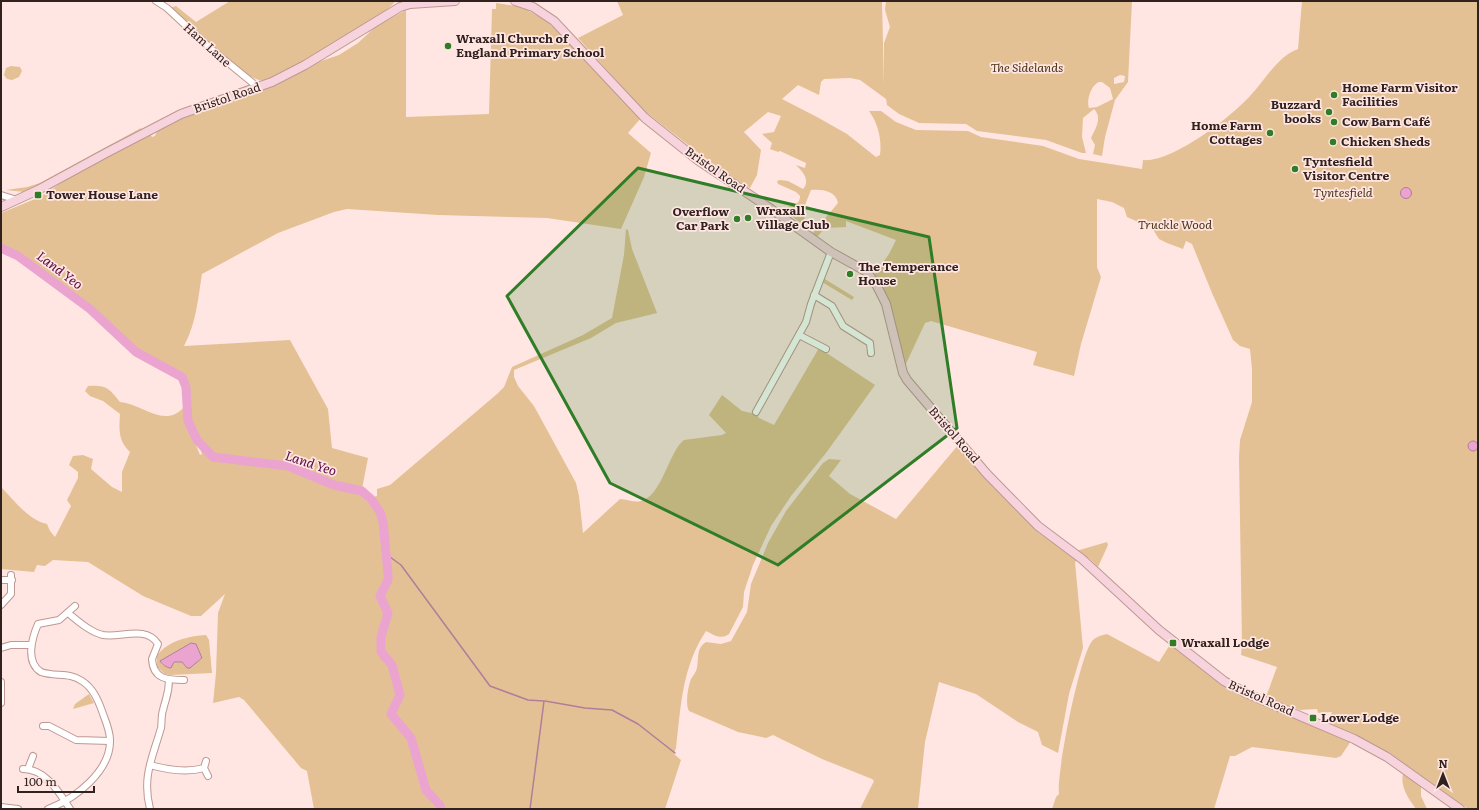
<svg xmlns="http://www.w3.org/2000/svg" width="1479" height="810" viewBox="0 0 1479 810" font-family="Literata,serif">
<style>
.green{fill:#e4c194;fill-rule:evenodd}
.water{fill:#eaa4cf;stroke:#b27d9a}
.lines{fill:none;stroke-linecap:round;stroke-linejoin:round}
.stream{stroke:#b27d9a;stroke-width:1.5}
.river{stroke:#eaa4cf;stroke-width:9}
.minor-casing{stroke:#be9892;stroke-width:8}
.secondary-casing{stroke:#be9892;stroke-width:10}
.minor{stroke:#fff;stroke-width:6}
.secondary{stroke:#f6d3dd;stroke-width:8}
.marked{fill:#2f7d26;fill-opacity:0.2;stroke:#2f7d26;stroke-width:3;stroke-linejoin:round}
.poi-dot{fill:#2f7d26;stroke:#ffe6e2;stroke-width:1.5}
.labels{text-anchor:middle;stroke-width:3.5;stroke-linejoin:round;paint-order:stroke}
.poi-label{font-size:12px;font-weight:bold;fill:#312220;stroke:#ffe6e2;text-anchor:start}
.street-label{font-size:12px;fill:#312220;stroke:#ffe6e2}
.park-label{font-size:12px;font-style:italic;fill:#4a3519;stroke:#ffe6e2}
.water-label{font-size:13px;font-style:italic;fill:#580543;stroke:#ffe6e2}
</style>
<rect width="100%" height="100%" fill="#ffe6e2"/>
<g class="green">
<path d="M 230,1 L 395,1 C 389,15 281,76 263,81 C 242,79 188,24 170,8 L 176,6 L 196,22 Z"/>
<path d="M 617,1 L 882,1 L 884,86 L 884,43 L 890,27 L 885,10 L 886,1 L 1132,1 L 1128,82 L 1115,100 L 1105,137 L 1102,156 L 1093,154 L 1095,145 L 1091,138 C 1095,129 1103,118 1094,109 L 1083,118 L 1082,137 L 1086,153 L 1082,153 L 1046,140 L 977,131 L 966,124 L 919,123 L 899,114 L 887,105 L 886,99 L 860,80 L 850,78 L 824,79 L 821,82 L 819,95 L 798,85 L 782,99 L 817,117 L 847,134 L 876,157 L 880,155 C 882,140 878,123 869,111 L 881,111 L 896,122 L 916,130 L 968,131 L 981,137 L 1043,146 L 1079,159 L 1142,169 L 1143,160 C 1172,163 1231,117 1250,96 C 1265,80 1278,56 1298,49 L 1302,1 L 1478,1 L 1478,809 L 1468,809 L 1384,752 L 1327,723 L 1332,712 L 1318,713 L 1317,709 L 1300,710 L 1266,697 L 1277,667 L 1241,655 L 1242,644 L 1239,457 L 1240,440 L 1252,402 L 1252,369 L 1250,349 L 1240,346 L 1233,340 L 1212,293 L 1192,244 L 1186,241 L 1183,249 L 1167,243 L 1159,239 L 1152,228 L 1127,217 L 1124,208 L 1112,202 L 1097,199 L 1097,267 L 1101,277 L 1081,344 L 1074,376 L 1033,365 L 1037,352 L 931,321 L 925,323 L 904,368 C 898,335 894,302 874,275 L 889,254 L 896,240 L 846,221 L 846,227 L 825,228 L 817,237 L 813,233 L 838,203 C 836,191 822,189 811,190 L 805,205 L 804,226 L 782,208 C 790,206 800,206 800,196 L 796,192 L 778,184 L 777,181 L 780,180 L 788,181 L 803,189 C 811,180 802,171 796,165 L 805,168 L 806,163 L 780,151 L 778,152 L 770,149 L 772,143 L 762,134 L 774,132 L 781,116 L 768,112 L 744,132 L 761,150 L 757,175 L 750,188 L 727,175 L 643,110 L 578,38 L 623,15 ZM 1120,75 L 1125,76 L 1124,82 L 1114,84 L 1114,78 ZM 1099,82 L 1102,82 L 1110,88 L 1113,99 L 1097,107 L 1089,108 C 1086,101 1091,85 1099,82 Z"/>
<path d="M 496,3 L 522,7 L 546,21 L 566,38 L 641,118 L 628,133 L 651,153 L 644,177 L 621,229 L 547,218 L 438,215 L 347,209 L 334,212 L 278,233 L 202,274 C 198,299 196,324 184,346 L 290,340 L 328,409 L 332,448 L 368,458 L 362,489 L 373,497 L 377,496 L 377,489 L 390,485 L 497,394 L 504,387 L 512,367 L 583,335 L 612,318 L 624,255 L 626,229 L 628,230 L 632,249 L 657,313 L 616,323 L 591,338 L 514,370 L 514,377 L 518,386 L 534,406 L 576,483 L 579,496 L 583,533 L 620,499 C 627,499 634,503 641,501 C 662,496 669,451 684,440 L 722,435 L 726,433 L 709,415 L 722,395 L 742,411 L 756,414 L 759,418 L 774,425 L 819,348 L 875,385 L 826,453 L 791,496 L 771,526 L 753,565 L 744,592 L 743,607 L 729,634 C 721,640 714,635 706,631 C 682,667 681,706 676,748 L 674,754 L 681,760 L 665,809 L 314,809 L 307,771 L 301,768 L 244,700 L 239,697 L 213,703 L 216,673 L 218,613 L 225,594 L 201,616 L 191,616 L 143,596 L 88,562 L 53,560 L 45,566 L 37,565 L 34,572 L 1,569 L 1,487 C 14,500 28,520 47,524 L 50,531 L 55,537 L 71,506 L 67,500 L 78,478 L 78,472 L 69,465 L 73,456 L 83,455 L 93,459 L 91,469 L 112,487 L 122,492 L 122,472 L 130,452 C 118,441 119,429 120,414 L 103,401 L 90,396 L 85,391 L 88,386 C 106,385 109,388 120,402 C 143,404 165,430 185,406 L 186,421 L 200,455 L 202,454 L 186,407 L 187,389 L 184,379 L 166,366 L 143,356 L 133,348 L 93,310 L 66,289 L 51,282 L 23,259 L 1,248 L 1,213 L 40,197 L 79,171 L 150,134 L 152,137 L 155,136 L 158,129 L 204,109 L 269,88 L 315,63 L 339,55 L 358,43 L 375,27 L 406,10 L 406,117 L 489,114 L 492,9 L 496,9 Z"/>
<path d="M 11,66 L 20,67 L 22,71 L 19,77 L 12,80 L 7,79 L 4,75 L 6,68 Z"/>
<path d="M 141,128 L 142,130 L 42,185 L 24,192 L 6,190 L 27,187 L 40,183 Z"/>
<path d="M 823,278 L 854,297 L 852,300 L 822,282 Z"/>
<path d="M 959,444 L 1039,533 L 1079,560 L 1075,562 L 1083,648 L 1069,694 L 1058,753 L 1042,745 L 1038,732 L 1018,722 L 976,694 L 939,682 L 925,742 L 918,809 L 860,809 L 874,781 L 872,779 L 822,759 L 773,735 L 766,738 L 738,732 L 689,711 C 685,704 688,687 691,679 C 693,676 696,672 697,668 C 699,658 696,648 706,642 L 721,644 L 731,641 L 747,612 L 751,584 L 768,543 L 786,511 L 823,463 L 829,459 L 841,460 L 829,476 L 850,494 L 896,519 Z"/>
<path d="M 1107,542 L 1108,545 L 1098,567 L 1090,559 L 1076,551 Z"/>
<path d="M 1107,634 L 1159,662 L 1171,643 L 1217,679 L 1351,741 L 1341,756 L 1336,758 L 1252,747 L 1235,756 L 1230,756 L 1214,809 L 1052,809 L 1056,797 L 1059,794 C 1056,775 1080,652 1093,640 C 1096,637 1102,635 1107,634 Z"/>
<path d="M 206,635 L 209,640 L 212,673 L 170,675 L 165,674 L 157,667 L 157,656 C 167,641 189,636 206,635 ZM 191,643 L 196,644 L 202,659 L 187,668 L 182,662 L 176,661 L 173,664 L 164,666 L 160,661 Z"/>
<path d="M 89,694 L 94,703 L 73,709 L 75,704 Z"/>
<path d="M 1403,772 L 1421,787 L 1421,796 L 1427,809 L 1416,809 C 1408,798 1400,787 1403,772 Z"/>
</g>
<g class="water">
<circle cx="1406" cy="193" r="5.5"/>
<circle cx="1473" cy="446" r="5"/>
<path d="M 191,643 L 196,644 L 202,658 L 190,668 L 187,668 L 182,662 L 174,662 L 171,668 C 166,668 162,664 160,661 Z"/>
</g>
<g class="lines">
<g class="stream">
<path d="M 386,554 L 401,565 L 490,686 L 528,700 L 544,701 L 530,809"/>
<path d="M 545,701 L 585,708 L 612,710 L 638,724 L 675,753"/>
</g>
<path class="river" d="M 1,248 L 18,256 L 90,309 L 136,352 L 182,377 L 186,387 L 188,421 L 197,440 L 213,457 L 288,466 L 334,485 L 362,491 L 371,499 L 380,512 L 383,522 L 388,573 L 388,580 L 380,596 L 388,613 L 381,637 L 381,652 L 392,665 L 400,695 L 391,714 L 411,738 L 426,790 L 440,805 L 441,809"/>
<g class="minor-casing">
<g id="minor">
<path d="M 156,1 L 167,8 L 210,48 L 259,88"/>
<path d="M 1,195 L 17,200"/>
<path d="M 814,295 L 832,306 L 843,326 L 870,343 L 871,353"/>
<path d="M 799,335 L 826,349"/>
<path d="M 756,412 L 806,322 L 811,304 L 831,252"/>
<path d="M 3,580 L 12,580"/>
<path d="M 1,605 L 11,594 L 11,575"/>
<path d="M 68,613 C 78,621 90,632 103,635 C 121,638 146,625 158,644 L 152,659 C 153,679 167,680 184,680"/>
<path d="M 1,648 L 11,645 L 31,645"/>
<path d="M 1,682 L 1,703"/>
<path d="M 43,726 L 49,726 L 76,740 L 110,741"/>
<path d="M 150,765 C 168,770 186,773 204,768 L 206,761"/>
<path d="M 204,768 L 208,776"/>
<path d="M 23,769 C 46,769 59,792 70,809"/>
<path d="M 28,769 L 33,756"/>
<path d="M 1,807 L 18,809"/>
<path d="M 48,809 C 75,799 111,771 110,740 C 110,730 105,720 102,711 C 98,700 93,688 82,681 C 70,672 55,677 41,672 C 25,662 32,638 38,624 L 59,620 L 75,606"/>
<path d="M 150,809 C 142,777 152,759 161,728 C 162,722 161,716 163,710 C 166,697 169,694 169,680"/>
</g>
</g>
<g class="secondary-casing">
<g id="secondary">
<path d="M 515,1 L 533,7 L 554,21 L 645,118 L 699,161 L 771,209 L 831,252 L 867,272 L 877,286 L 886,304 L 903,373 L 907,380 L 987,474 L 1038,526 L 1082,559 L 1159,630 L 1224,681 L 1246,693 L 1354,739 L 1387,757 L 1460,809"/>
<path d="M 1,207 L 38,190 L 106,153 L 181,114 L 272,82 L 305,65 L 400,7 L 410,4 L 455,1"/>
</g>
</g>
<use href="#minor" class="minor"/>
<use href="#secondary" class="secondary"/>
</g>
<path class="marked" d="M 638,168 L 929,237 L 957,428 L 778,565 L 610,483 L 507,296 Z"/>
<g class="poi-dot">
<circle cx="448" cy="46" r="4"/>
<circle cx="1334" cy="95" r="4"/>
<circle cx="1329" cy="112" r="4"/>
<circle cx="1334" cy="122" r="4"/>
<circle cx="1270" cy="133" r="4"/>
<circle cx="1333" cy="142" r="4"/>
<circle cx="1295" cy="169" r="4"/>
<rect x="34" y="191" width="8" height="8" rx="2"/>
<circle cx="748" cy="218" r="4"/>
<circle cx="737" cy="219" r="4"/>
<circle cx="850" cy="274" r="4"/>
<rect x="1169" y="639" width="8" height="8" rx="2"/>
<rect x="1309" y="714" width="8" height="8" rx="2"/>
</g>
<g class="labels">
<g class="poi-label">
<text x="456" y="43">Wraxall Church of<tspan x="456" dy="14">England Primary School</tspan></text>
<text x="1342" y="92">Home Farm Visitor<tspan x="1342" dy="14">Facilities</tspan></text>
<text x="1321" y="109" text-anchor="end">Buzzard<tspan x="1321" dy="14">books</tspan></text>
<text x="1342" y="126">Cow Barn Café</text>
<text x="1262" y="130" text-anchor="end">Home Farm<tspan x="1262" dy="14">Cottages</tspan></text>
<text x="1341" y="146">Chicken Sheds</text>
<text x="1303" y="166">Tyntesfield<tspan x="1303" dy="14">Visitor Centre</tspan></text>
<text x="46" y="199">Tower House Lane</text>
<text x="756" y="215">Wraxall<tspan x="756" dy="14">Village Club</tspan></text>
<text x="729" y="216" text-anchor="end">Overflow<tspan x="729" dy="14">Car Park</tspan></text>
<text x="858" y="271">The Temperance<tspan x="858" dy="14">House</tspan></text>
<text x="1181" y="647">Wraxall Lodge</text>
<text x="1321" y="722">Lower Lodge</text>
</g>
<g class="street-label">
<text transform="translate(207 45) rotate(42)" y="4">Ham Lane</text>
<text transform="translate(227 98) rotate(-19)" y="4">Bristol Road</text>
<text transform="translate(715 170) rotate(35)" y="4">Bristol Road</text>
<text transform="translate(954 435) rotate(49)" y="4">Bristol Road</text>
<text transform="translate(1261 698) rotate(24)" y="4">Bristol Road</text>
</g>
<g class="park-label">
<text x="1027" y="72">The Sidelands</text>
<text x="1343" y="197">Tyntesfield</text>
<text x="1175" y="229">Truckle Wood</text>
</g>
<g class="water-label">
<text transform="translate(60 270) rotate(37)" y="5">Land Yeo</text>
<text transform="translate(311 463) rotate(18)" y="5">Land Yeo</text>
</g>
</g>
<rect width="1479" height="810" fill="none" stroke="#312220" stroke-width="4"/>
<g transform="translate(1443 774)" stroke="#ffe6e2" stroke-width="3" paint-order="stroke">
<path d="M0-3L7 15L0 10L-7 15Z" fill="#312220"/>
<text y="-6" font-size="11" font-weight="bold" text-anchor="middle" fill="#312220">N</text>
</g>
<path d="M18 786v6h76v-6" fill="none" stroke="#312220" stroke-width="2"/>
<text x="24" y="786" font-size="12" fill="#312220" stroke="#ffe6e2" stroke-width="3" paint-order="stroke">100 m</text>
</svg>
